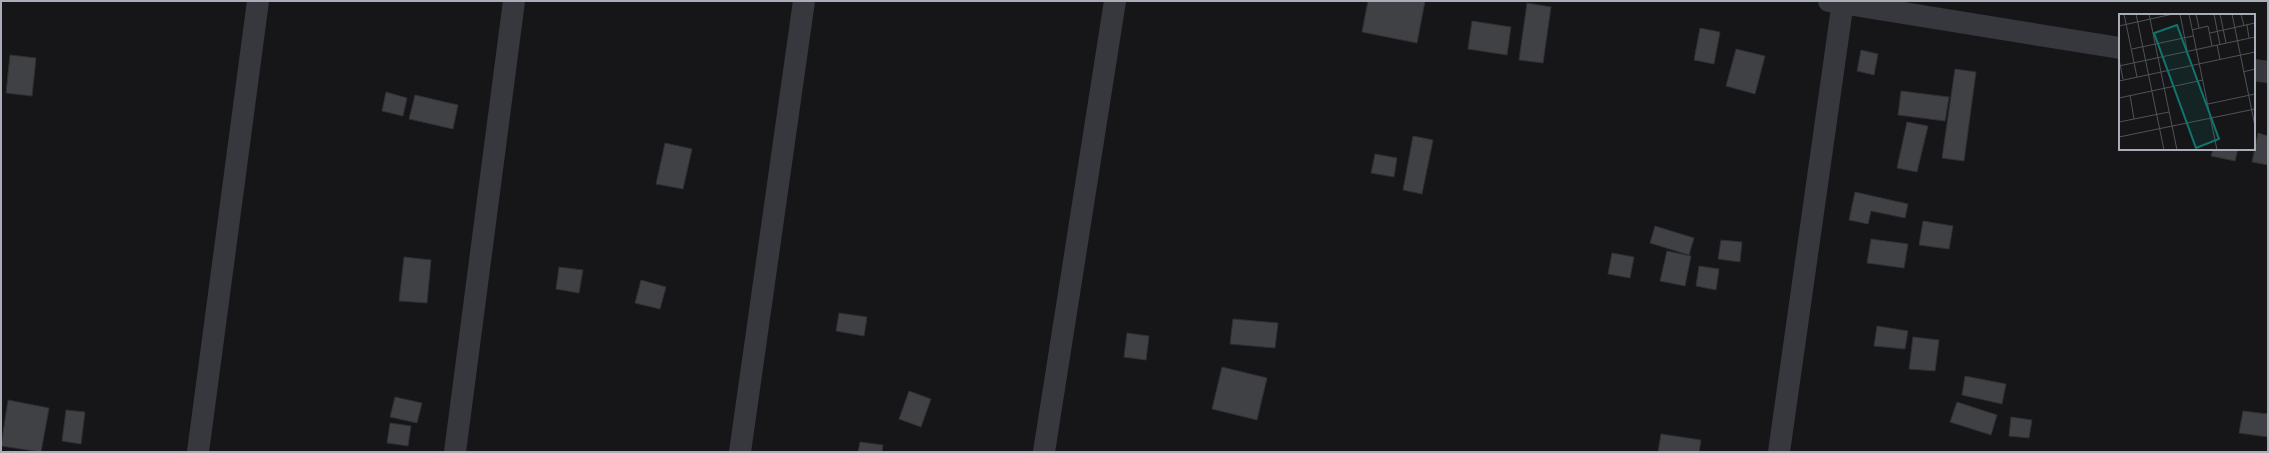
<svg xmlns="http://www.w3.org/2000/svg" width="2269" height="453" viewBox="0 0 2269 453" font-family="'Public Sans',sans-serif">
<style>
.building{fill:#404145;stroke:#303034}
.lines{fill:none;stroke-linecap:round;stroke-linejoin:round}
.minor{stroke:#37383d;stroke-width:22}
.inset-road{fill:none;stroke:#505258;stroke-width:1}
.view{fill:#0f766e;fill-opacity:0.15;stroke:#0f766e;stroke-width:2}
.inset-edge{fill:none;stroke:#a8adb8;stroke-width:2}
</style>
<rect width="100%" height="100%" fill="#161618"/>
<g class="building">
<path d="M 1368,1 L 1425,1 L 1417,43 L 1362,32 Z"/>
<path d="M 1527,3 L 1551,7 L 1543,63 L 1519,60 Z"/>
<path d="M 1472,21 L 1511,27 L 1507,55 L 1468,49 Z"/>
<path d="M 1700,28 L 1720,32 L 1714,64 L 1694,60 Z"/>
<path d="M 1736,49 L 1765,56 L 1755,94 L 1726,86 Z"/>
<path d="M 1861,50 L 1878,54 L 1874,75 L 1857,71 Z"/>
<path d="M 10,55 L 36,58 L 32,96 L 6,93 Z"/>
<path d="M 1955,69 L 1976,72 L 1964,161 L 1942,158 Z"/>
<path d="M 1901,91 L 1949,97 L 1945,121 L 1898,115 Z"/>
<path d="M 386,92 L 407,98 L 403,116 L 382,111 Z"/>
<path d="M 415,95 L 458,105 L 453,129 L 409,119 Z"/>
<path d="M 1907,122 L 1928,126 L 1917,172 L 1897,168 Z"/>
<path d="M 2258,133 L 2268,136 L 2268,165 L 2252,162 Z"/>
<path d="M 1413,136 L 1433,140 L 1422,194 L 1403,190 Z"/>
<path d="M 665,143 L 692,149 L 683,189 L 656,184 Z"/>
<path d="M 2213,149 L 2238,149 L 2235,161 L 2211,156 Z"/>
<path d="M 1375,154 L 1397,158 L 1394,177 L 1371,173 Z"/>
<path d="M 1855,192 L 1908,204 L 1905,218 L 1871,211 L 1868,224 L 1849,220 Z"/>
<path d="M 1923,221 L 1953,226 L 1949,249 L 1919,245 Z"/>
<path d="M 1655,226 L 1694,238 L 1689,255 L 1650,243 Z"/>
<path d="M 1871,239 L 1908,244 L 1904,268 L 1867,263 Z"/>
<path d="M 1721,240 L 1742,242 L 1740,262 L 1718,259 Z"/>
<path d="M 1667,251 L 1691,256 L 1685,286 L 1660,281 Z"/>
<path d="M 1612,253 L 1634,257 L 1630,278 L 1608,274 Z"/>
<path d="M 404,257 L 431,260 L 427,303 L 399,301 Z"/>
<path d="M 1699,266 L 1719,269 L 1716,290 L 1696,286 Z"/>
<path d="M 559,267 L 583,270 L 579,293 L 556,289 Z"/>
<path d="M 641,280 L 666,287 L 660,309 L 635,303 Z"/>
<path d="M 839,313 L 867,317 L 864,336 L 836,331 Z"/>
<path d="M 1233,319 L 1278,323 L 1275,348 L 1230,344 Z"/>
<path d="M 1877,326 L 1908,331 L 1905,349 L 1874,346 Z"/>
<path d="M 1127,333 L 1149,336 L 1146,360 L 1124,357 Z"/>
<path d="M 1913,337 L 1939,340 L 1935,371 L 1909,369 Z"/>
<path d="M 1222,367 L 1267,378 L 1257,420 L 1212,409 Z"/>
<path d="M 1965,376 L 2006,384 L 2002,404 L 1962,395 Z"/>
<path d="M 909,391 L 931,399 L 921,427 L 899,419 Z"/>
<path d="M 395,397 L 422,403 L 417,423 L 390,417 Z"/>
<path d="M 8,400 L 49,408 L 41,452 L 1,446 Z"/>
<path d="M 1957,402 L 1997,415 L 1991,435 L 1950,422 Z"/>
<path d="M 66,410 L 85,412 L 81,444 L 62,441 Z"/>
<path d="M 2243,411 L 2268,414 L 2268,437 L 2239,433 Z"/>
<path d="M 2011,417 L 2032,420 L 2029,438 L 2009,436 Z"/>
<path d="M 390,423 L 411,426 L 408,446 L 387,443 Z"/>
<path d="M 1661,434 L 1701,440 L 1699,452 L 1658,452 Z"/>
<path d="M 860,442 L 883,445 L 882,452 L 858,452 Z"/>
</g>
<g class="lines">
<g class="minor">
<path d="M 1829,1 L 2120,48"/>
<path d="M 2254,70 L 2268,72"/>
<path d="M 198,452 L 258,1"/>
<path d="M 455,452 L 514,1"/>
<path d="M 740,452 L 804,1"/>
<path d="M 1044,452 L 1115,1"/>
<path d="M 1779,452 L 1843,1"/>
</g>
</g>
<g transform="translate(2119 14)">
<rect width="136" height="136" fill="#161618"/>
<path class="inset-road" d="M 5,0 L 18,63M 17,0 L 45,136M 30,0 L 58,136M 61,0 L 68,36M 70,0 L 98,136M 77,0 L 80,14M 95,0 L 101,31M 101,0 L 107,29M 113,0 L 136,112M 122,0 L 125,12M 128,11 L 130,24M 0,12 L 54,0M 73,16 L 89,12 L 93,32M 91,19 L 136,9M 98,31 L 101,45M 13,35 L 74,22M 0,45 L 4,65M 0,52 L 136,23M 124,58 L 136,55M 0,67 L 136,38M 11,81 L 15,105M 0,84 L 84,66M 89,90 L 136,80M 0,108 L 50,98M 0,123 L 136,95"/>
<path class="view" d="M 58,11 L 100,125 L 77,134 L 35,19 Z"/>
<rect width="136" height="136" class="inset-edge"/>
</g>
<rect width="2269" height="453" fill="none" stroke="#a8adb8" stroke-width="4"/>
</svg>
